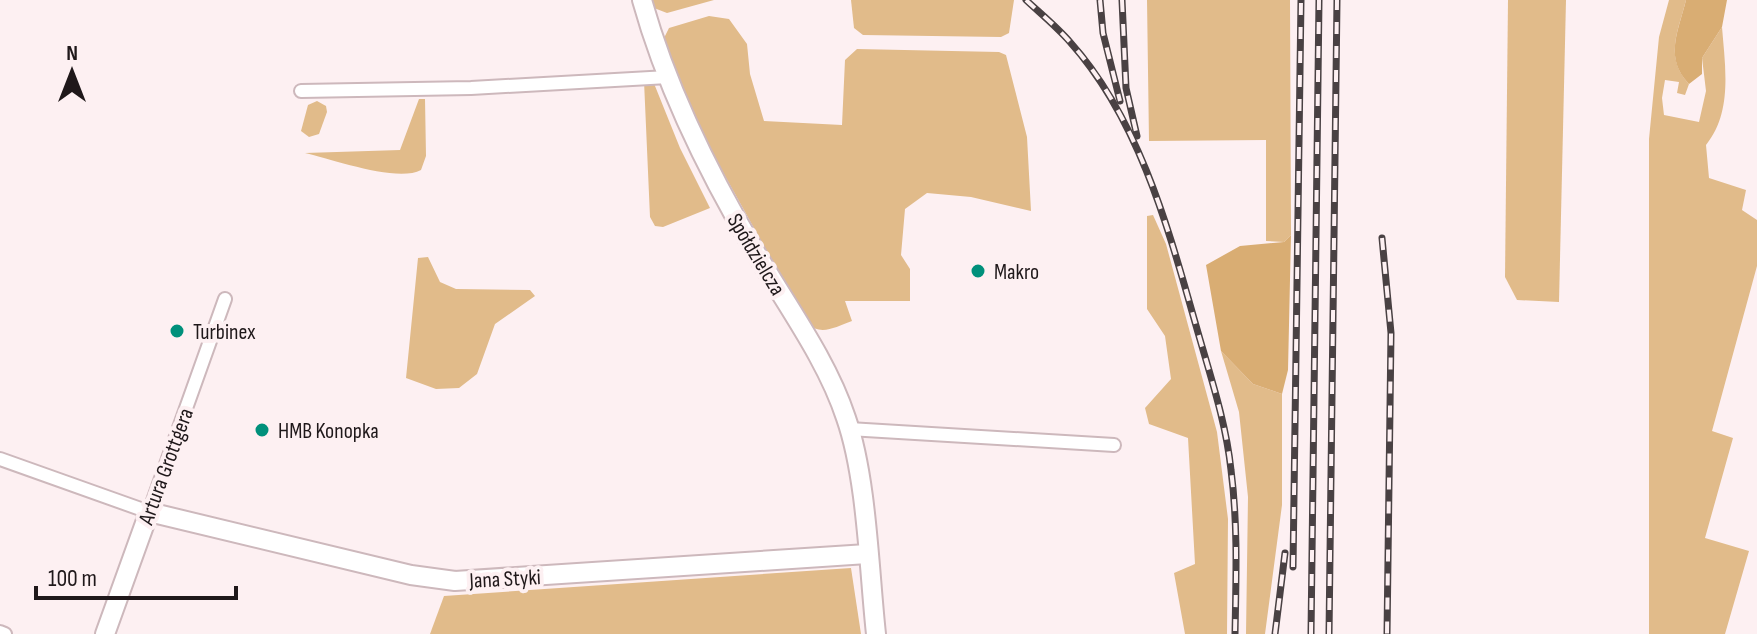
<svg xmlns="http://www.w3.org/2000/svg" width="1757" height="634" viewBox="0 0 1757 634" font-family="'Sofia Sans Condensed',sans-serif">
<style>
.green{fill:#e1bb8a}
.forest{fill:#d9ad73}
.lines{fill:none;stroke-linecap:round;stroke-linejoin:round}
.street-casing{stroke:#cdb8bc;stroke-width:16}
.secondary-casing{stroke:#cdb8bc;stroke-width:22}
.street{stroke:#fff;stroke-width:12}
.secondary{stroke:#fff;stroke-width:18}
.rail-casing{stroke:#494143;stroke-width:7}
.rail{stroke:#fdf0f2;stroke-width:4;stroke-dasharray:12;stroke-linecap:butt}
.poi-dot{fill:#00907b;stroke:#fdf0f2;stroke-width:3}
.labels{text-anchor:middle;stroke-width:8;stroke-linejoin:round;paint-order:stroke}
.street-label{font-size:22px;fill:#1f181a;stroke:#fdf0f2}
.poi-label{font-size:22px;fill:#1f181a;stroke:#fdf0f2;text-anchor:start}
</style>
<rect width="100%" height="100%" fill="#fdf0f2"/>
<g class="green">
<path d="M 651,0 L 714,0 L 667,13 L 654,8 Z"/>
<path d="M 851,0 L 1014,0 L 1009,33 L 1001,37 L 863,35 L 854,28 Z"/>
<path d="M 1147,0 L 1290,0 L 1291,235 L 1284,242 L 1266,241 L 1266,140 L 1149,141 Z"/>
<path d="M 1508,0 L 1566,0 L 1559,302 L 1517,300 L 1505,277 Z"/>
<path d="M 1669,0 L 1686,0 C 1678,32 1664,57 1689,84 L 1685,95 L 1677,93 L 1679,82 L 1665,80 L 1662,98 L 1664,115 L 1699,122 L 1706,91 L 1702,58 L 1722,27 C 1725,66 1733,112 1706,145 L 1709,178 L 1746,190 L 1742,210 L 1757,220 L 1757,266 L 1712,431 L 1733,438 L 1705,538 L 1749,551 L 1725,634 L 1649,634 L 1649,139 L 1659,37 Z"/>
<path d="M 709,16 L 729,19 L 747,44 L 750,74 L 764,121 L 842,125 L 845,60 L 857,49 L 999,52 L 1006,55 L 1027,137 L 1031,211 L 971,197 L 927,193 L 905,209 L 901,255 L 910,269 L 910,301 L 845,301 L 852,321 C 835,327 822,336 807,324 L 694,120 L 663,40 L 669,28 Z"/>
<path d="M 644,81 L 653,81 L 680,148 L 710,208 L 663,227 L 655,226 L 650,217 Z"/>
<path d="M 419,99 L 425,99 L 426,156 L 421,170 C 397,183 332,159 305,153 L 400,150 Z"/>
<path d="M 317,101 L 326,106 L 327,112 L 319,134 L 309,137 L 301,131 L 308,105 Z"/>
<path d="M 1153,215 L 1166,244 L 1217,432 L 1228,519 L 1227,634 L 1185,634 L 1174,573 L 1195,564 L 1188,438 L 1149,424 L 1145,408 L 1171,379 L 1165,336 L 1147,309 L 1147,216 Z"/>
<path d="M 428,257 L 440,282 L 456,289 L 530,290 L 535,296 L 495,324 L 477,374 L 459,388 L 436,389 L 406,378 L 418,258 Z"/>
<path d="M 1221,351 L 1253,384 L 1282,394 L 1282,505 L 1265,634 L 1246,634 L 1248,497 L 1239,412 Z"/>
<path d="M 851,568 L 861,634 L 430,634 L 444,596 Z"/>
</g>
<g class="forest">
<path d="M 1686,0 L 1727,0 L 1722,27 L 1702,58 L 1702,74 L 1689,84 C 1664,58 1678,32 1686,0 Z"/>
<path d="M 1291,235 L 1288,370 L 1282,394 L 1253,384 L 1221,351 L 1206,265 L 1240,246 L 1284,242 Z"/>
</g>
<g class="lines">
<g class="street-casing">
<g id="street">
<path d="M 301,91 L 471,88 L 668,77"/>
<path d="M 849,429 L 1114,445"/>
<path d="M 0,459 L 149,512 L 225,299"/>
<path d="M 0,632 L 5,634"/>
</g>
</g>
<g class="secondary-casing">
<g id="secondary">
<path d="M 642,0 C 667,90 709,174 756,253 C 787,306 827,360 846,418 C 867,478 869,570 876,634"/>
<path d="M 105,634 L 149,512 L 411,575 L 455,581 L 867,554"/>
</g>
</g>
<use href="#street" class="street"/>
<use href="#secondary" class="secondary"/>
<g class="rail-casing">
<g id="rail">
<path d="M 1026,0 C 1041,14 1057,27 1070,42 C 1140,120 1169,231 1197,329 C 1210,375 1226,422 1231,470 C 1238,524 1236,580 1235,634"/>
<path d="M 1100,0 L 1103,33 L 1120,101"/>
<path d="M 1122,0 L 1126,88 L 1137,136"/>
<path d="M 1382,238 L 1391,333 L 1387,634"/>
<path d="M 1293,567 L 1301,0"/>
<path d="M 1275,634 L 1285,553"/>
<path d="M 1311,634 L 1319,0"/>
<path d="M 1329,634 L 1337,0"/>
</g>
</g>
<use href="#rail" class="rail"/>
</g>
<g class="poi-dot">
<circle cx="978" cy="271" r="8"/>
<circle cx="177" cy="331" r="8"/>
<circle cx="262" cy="430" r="8"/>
</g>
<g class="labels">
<g class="street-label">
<text transform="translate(757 254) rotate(59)" y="8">Spółdzielcza</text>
<text transform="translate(165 466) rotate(-70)" y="8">Artura Grottgera</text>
<text transform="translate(505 578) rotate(-3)" y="8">Jana Styki</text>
</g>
<g class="poi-label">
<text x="994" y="279">Makro</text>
<text x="193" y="339">Turbinex</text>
<text x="278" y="438">HMB Konopka</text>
</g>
</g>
<g transform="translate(72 72)" stroke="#fdf0f2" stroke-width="6" paint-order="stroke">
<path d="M0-6L14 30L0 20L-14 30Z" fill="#1f181a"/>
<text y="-12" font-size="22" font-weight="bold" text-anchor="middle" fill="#1f181a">N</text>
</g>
<path d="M36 586v12h200v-12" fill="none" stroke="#1f181a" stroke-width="4"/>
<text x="48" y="586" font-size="24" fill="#1f181a" stroke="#fdf0f2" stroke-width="6" paint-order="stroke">100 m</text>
</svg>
